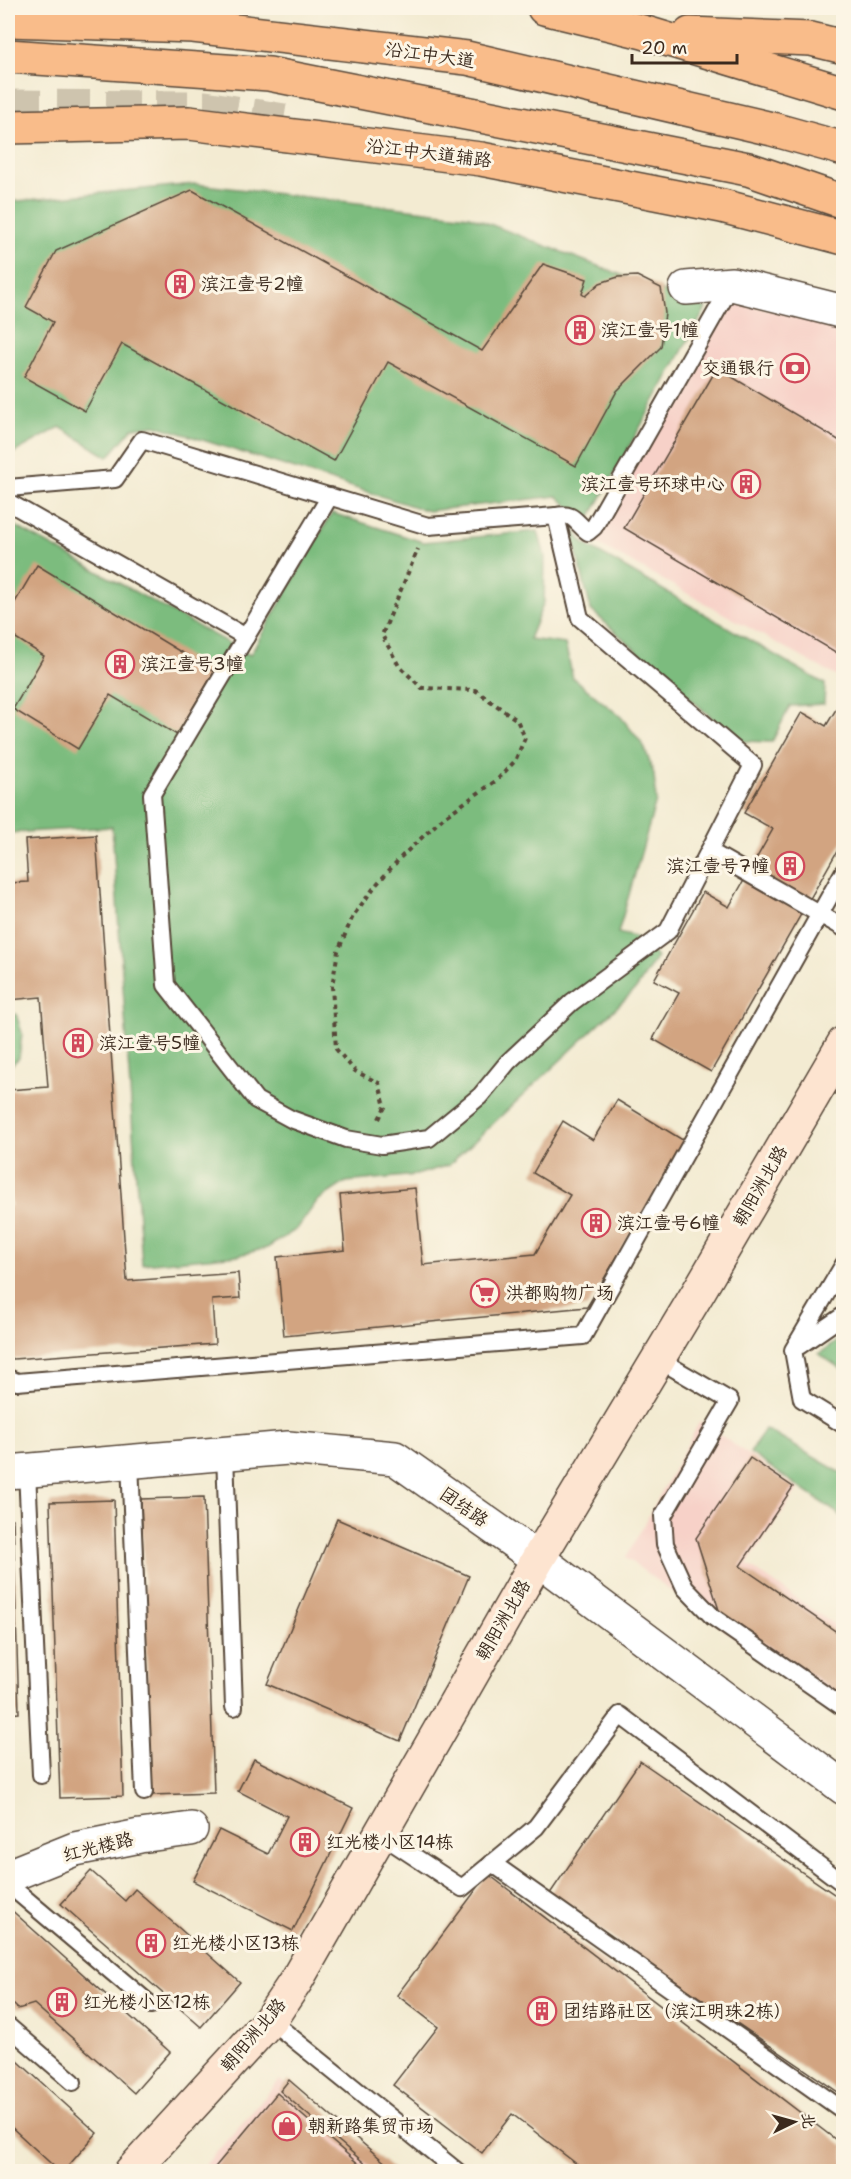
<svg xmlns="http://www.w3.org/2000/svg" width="851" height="2179" viewBox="0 0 851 2179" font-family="'Shantell Sans','LXGW WenKai TC',sans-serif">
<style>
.built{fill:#f7d1c8}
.forest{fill:#7bbc7e;stroke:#5b734e;stroke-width:1.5}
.building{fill:#d2a481}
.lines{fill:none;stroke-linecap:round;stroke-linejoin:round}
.primary-tunnel{stroke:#cec4ae;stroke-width:33;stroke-dasharray:33 16;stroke-linecap:butt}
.service-casing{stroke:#574739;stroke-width:20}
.minor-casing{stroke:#574739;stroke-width:36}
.tertiary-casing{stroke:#574739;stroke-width:36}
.secondary-casing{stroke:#574739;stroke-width:36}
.primary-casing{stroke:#574739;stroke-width:36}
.trunk-casing{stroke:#574739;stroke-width:36}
.path{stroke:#574739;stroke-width:4;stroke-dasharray:4.5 4.5;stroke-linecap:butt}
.service{stroke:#fff;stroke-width:16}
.minor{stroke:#fff;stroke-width:33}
.tertiary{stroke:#fff;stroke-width:33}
.secondary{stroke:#fde4d0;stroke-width:33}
.primary{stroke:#f9bc8a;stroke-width:33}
.trunk{stroke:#f9bc8a;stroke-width:33}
.labels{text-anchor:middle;stroke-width:6;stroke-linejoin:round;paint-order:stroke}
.street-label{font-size:18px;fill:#3b2a1e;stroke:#fcf5e5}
.poi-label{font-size:18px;fill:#3b2a1e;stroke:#fcf5e5;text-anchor:start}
</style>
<rect width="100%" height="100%" fill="#fcf5e5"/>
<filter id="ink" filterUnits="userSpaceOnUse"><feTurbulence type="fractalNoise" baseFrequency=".0167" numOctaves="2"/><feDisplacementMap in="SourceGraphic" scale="12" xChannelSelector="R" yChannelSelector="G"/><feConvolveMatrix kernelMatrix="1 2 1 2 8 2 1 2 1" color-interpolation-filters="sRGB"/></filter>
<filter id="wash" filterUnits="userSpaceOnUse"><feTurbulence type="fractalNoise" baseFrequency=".008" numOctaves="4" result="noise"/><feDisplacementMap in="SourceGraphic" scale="24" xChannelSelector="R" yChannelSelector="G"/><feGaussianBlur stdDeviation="1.35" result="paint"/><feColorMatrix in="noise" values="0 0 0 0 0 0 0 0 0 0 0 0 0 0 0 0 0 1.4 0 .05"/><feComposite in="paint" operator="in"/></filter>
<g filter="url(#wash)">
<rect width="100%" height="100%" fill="#f3ebd2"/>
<g class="built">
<path d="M 728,301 L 843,325 L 843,680 L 593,541 Z"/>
<path d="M 700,1421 L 798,1489 L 747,1564 L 843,1631 L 843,1716 L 626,1558 Z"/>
<path d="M 280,2080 L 390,2171 L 199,2172 Z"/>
</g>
<g class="forest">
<path d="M 195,184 L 469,216 L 706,308 L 587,523 L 557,496 L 428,511 L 155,425 L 133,428 L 108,457 L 60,427 L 8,456 L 8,202 Z"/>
<path d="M 332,513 L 423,542 L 538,531 L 545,557 L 544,602 L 529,639 L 565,644 L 573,678 L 621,717 L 644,746 L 654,774 L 656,801 L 618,933 L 634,937 L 657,957 L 636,989 L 449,1165 L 416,1175 L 346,1182 L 317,1201 L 297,1229 L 267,1248 L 239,1255 L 142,1264 L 112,827 L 8,833 L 8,522 L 250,655 Z"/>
<path d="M 569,523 L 584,544 L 825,684 L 824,704 L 790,706 L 772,742 L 738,741 L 591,610 Z"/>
<path d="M 16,1014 L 22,1033 L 19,1058 L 8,1068 L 8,1015 Z"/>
<path d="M 843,1337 L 843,1370 L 819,1354 Z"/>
<path d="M 765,1429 L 843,1474 L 843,1517 L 750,1453 Z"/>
</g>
<g id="blocks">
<g class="building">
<path d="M 192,190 L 482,351 L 543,264 L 587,279 L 582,294 L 585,296 L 600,283 L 618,277 L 637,276 L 661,288 L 665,313 L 661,347 L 617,391 L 576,466 L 388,362 L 334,461 L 122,344 L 85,411 L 24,377 L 53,322 L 26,307 L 56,251 Z"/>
<path d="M 717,368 L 840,441 L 844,435 L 844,657 L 624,528 Z"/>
<path d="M 37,565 L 214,672 L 177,735 L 110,695 L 78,749 L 13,709 L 44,656 L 8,633 L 8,614 Z"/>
<path d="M 844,696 L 844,839 L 711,1072 L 653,1039 L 679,993 L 654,980 L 703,892 L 729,907 L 773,829 L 744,813 L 802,712 L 826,726 Z"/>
<path d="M 96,835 L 127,1281 L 238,1273 L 240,1298 L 212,1300 L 215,1344 L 13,1359 L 8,1357 L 8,1207 L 11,1206 L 8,1161 L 8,1090 L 48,1087 L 41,997 L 9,1000 L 8,883 L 28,882 L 25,840 Z"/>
<path d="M 617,1100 L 686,1142 L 587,1307 L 284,1336 L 277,1257 L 345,1250 L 340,1195 L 415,1188 L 423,1265 L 535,1254 L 570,1195 L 533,1173 L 563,1121 L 593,1140 Z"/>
<path d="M 750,1458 L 793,1487 L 740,1566 L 844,1637 L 844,1697 L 720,1613 L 696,1538 Z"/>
<path d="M 204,1497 L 214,1793 L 151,1795 L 141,1499 Z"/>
<path d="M 114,1500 L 123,1796 L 60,1798 L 50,1502 Z"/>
<path d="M 8,1519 L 13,1519 L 19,1713 L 8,1714 Z"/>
<path d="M 337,1519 L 469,1576 L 400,1741 L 267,1684 Z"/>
<path d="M 254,1759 L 353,1808 L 293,1931 L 193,1881 L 219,1830 L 268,1854 L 287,1816 L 238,1791 Z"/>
<path d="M 640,1761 L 844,1901 L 844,2096 L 549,1895 Z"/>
<path d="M 91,1871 L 125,1901 L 135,1889 L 240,1982 L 201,2027 L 61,1904 Z"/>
<path d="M 488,1874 L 844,2146 L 844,2172 L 587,2172 L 512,2114 L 482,2153 L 393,2085 L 438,2027 L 397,1995 Z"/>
<path d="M 8,1907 L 170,2052 L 134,2093 L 34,2004 L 18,2009 L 8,1999 Z"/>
<path d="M 8,2052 L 97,2133 L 63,2172 L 60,2172 L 8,2124 Z"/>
<path d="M 289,2080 L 396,2172 L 375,2172 L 280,2091 Z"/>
<path d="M 277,2093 L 311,2123 L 368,2172 L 211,2172 Z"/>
</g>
</g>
</g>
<g filter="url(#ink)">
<use href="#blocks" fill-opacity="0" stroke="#574739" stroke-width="1.5"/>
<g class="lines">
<path class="primary-tunnel" d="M 8,106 L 205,107 L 284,120"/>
<g class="service-casing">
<g id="service">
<path d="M 8,488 L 115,479 L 142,440 L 428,526 L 556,516 L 580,618 L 753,765 L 668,931 L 572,1002 L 508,1062 L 480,1096 L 429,1138 L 382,1145 L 346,1139 L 291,1119 L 256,1100 L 166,985 L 152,794 L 330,496"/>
<path d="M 8,502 L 246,637"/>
<path d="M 556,516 C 575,512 575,523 588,532 L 594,527 L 732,284"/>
<path d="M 709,851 L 844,928"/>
<path d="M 844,1264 L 793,1350 L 802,1399 L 844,1425"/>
<path d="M 799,1346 L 844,1315"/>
<path d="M 658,1359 L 730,1401 L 663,1516 L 665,1544 L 685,1588 L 713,1617 L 844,1708"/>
<path d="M 8,1378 L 17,1382 L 583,1336 L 844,871"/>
<path d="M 225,1454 L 234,1707"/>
<path d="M 130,1462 L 144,1792"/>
<path d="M 27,1471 L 41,1775"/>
<path d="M 380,1834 L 462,1888 L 536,1827 L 620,1715 L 844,1884"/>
<path d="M 492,1863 L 844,2111"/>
<path d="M 8,1884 L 151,2005"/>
<path d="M 270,2020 L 458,2172"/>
<path d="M 8,2026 L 73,2082"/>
</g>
</g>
<g class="minor-casing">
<g id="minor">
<path d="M 686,288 L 732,284 L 844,312"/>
<path d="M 8,1876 L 75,1849 L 140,1836 L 191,1829"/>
</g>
</g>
<g class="tertiary-casing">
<path id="tertiary" d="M 8,1472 L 288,1448 L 395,1458 L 538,1559 L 844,1788"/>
</g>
<g class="secondary-casing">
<path id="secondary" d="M 131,2172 L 270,2020 L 296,1981 L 538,1559 L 699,1291 L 844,1043"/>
</g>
<g class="primary-casing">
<path id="primary" d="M 8,127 L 189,123 L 481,159 L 722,206 L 844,238"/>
</g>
<g class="trunk-casing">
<g id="trunk">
<path d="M 544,8 L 643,32 L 844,93"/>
<path d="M 8,20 L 193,26 L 467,58 L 772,129 L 844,149"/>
<path d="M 690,34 L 811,39 L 844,47"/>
<path d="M 8,56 L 269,74 L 748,169 L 844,202"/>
</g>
</g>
<path class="path" d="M 379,1119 L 385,1107 L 379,1083 L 355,1071 L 336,1049 L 332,986 L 338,951 L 353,916 L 376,885 L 402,856 L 444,817 L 497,780 L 515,761 L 525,738 L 517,720 L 475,690 L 422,688 L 399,666 L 382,635 L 418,549"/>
<use href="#service" class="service"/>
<use href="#minor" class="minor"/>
<use href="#tertiary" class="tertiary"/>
<use href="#secondary" class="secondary"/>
<use href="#primary" class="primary"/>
<use href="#trunk" class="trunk"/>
</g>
</g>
<defs>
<g id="building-ring" transform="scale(1.5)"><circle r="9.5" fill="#fcf5e5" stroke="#d1495b" stroke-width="1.5"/><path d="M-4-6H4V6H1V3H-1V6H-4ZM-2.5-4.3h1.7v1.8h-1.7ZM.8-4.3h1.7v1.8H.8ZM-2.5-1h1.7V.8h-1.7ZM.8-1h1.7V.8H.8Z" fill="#d1495b"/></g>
<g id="bank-ring" transform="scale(1.5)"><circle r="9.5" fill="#fcf5e5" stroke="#d1495b" stroke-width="1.5"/><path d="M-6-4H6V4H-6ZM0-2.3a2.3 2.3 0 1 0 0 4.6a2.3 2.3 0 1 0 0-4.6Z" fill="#d1495b"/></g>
<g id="supermarket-ring" transform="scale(1.5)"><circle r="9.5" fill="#fcf5e5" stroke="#d1495b" stroke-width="1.5"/><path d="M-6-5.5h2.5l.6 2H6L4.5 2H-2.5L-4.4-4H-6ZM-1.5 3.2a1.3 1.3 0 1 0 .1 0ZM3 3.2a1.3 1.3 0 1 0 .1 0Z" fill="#d1495b"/></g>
<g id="shop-ring" transform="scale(1.5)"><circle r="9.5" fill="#fcf5e5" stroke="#d1495b" stroke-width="1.5"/><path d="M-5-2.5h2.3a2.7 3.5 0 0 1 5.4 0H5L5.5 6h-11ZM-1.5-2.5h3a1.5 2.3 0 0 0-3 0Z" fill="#d1495b"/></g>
</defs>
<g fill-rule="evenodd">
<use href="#building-ring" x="180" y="284"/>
<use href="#building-ring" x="580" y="330"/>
<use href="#bank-ring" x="795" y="368"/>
<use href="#building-ring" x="746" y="484"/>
<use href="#building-ring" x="120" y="664"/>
<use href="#building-ring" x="790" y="866"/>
<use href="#building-ring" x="78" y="1043"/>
<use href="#building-ring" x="596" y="1223"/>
<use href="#supermarket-ring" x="485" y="1293"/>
<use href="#building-ring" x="305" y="1842"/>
<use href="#building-ring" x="151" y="1943"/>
<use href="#building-ring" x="62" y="2002"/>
<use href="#building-ring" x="542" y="2011"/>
<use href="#shop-ring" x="287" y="2126"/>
</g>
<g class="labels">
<g class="street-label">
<text transform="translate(430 55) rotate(8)" y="6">沿江中大道</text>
<text transform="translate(429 153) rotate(7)" y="6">沿江中大道辅路</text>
<text transform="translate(760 1186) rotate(-60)" y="6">朝阳洲北路</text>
<text transform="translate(464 1507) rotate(35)" y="6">团结路</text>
<text transform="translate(503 1620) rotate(-60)" y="6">朝阳洲北路</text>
<text transform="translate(98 1847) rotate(-14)" y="6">红光楼路</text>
<text transform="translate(253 2035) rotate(-50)" y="6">朝阳洲北路</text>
</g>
<g class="poi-label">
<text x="201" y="290">滨江壹号2幢</text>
<text x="601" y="336">滨江壹号1幢</text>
<text x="774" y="374" text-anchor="end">交通银行</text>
<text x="725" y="490" text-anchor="end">滨江壹号环球中心</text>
<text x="141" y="670">滨江壹号3幢</text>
<text x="769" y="872" text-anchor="end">滨江壹号7幢</text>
<text x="99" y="1049">滨江壹号5幢</text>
<text x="617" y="1229">滨江壹号6幢</text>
<text x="506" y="1299">洪都购物广场</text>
<text x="326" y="1848">红光楼小区14栋</text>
<text x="172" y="1949">红光楼小区13栋</text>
<text x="83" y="2008">红光楼小区12栋</text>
<text x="563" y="2017">团结路社区（滨江明珠2栋）</text>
<text x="308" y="2132">朝新路集贸市场</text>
</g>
</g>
<rect width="851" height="2179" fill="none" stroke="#fcf5e5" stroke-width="30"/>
<g transform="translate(794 2122) rotate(85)" stroke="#fcf5e5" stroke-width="4.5" paint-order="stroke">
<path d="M0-4.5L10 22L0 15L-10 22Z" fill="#3b2a1e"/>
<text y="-9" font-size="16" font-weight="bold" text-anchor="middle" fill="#3b2a1e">北</text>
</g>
<path d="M632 54v9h105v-9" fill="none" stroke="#3b2a1e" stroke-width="3"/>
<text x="641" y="54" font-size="18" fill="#3b2a1e" stroke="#fcf5e5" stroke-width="4.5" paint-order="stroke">20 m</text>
</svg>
